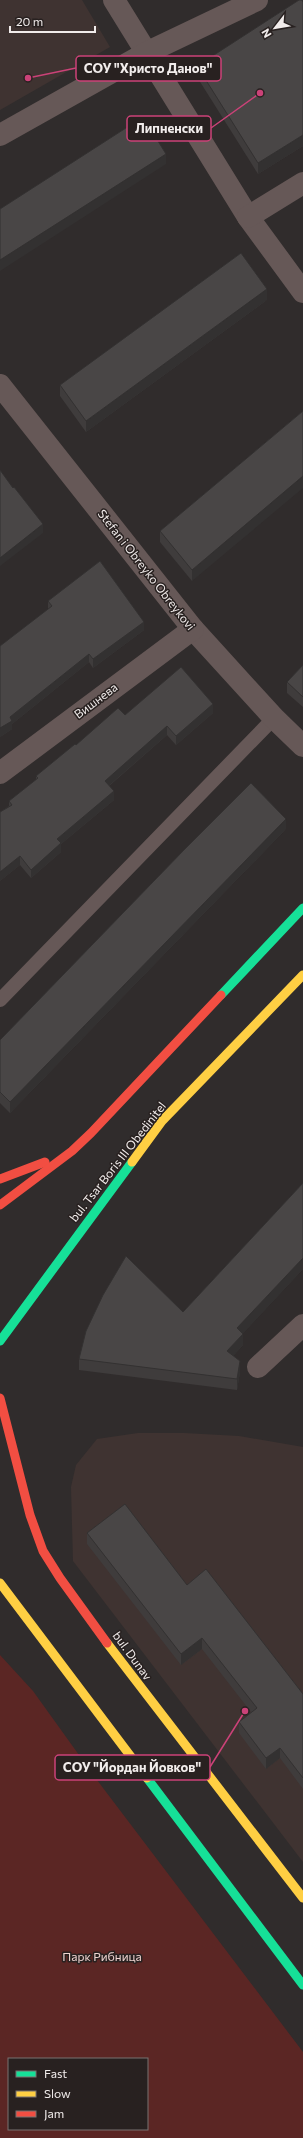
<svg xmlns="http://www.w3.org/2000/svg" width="303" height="2138" viewBox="0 0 303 2138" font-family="Commissioner,sans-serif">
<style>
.built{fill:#3f3331}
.green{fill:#5b2624;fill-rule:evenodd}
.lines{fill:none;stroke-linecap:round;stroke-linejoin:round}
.lane{stroke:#665857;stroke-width:14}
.street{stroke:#665857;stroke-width:22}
.fast{stroke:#16e098;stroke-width:9}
.slow{stroke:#ffcf43;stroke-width:9}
.jam{stroke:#f24e42;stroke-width:9}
.wall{fill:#3f3c3c}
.shaded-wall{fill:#333131}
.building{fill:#494646;stroke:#333131}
.labels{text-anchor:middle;stroke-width:3;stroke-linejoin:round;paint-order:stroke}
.street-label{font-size:12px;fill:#f1eceb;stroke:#282120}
.park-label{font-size:12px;fill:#eed3d0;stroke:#282120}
.leader{fill:none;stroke:#cb4278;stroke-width:1.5}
.callout-dot{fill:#cb4278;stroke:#282120;stroke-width:1.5}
.callout{fill:#282120;stroke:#cb4278;stroke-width:1.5}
.callout-label{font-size:13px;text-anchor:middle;font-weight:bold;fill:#f1eceb}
</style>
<rect width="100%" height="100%" fill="#302c2c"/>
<g class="built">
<path d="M 0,0 L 82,0 L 110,47 L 0,110 Z"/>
<path d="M 138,1433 L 184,1433 L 239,1436 L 303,1447 L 303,1862 L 73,1561 L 71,1487 L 76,1465 L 97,1439 Z"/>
</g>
<path class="green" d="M 0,1655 L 33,1691 L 97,1780 L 303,2052 L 303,2138 L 0,2138 ZM 9,2059 L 147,2059 L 147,2129 L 9,2129 Z"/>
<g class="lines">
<path class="lane" d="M 0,1000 L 274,718"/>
<g class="street">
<path d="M 114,0 L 248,217 L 303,292"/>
<path d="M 0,135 L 146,53 L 257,0"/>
<path d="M 248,217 L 303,183"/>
<path d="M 0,385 L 193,629 L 274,718 L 303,746"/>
<path d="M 0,773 L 193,629"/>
<path d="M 258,1367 L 303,1325"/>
</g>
<g class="fast">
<path d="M 221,995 L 303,908"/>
<path d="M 0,1341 L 132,1162"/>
<path d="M 147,1778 L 303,1985"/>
</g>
<g class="slow">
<path d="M 132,1162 L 162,1121 L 303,975"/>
<path d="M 0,1583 L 147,1778"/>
<path d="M 107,1643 L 303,1898"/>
</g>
<g class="jam">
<path d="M 0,1179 L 45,1162"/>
<path d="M 0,1205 L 72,1151 L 91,1133 L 221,995"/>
<path d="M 0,1398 L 30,1515 L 43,1551 L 60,1578 L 107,1643"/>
</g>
</g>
<g class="wall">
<path d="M 303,2 L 303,146 L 258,174 L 197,77 L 197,66 Z"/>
<path d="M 267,300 L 86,432 L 60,396 L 60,385 Z"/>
<path d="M 303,411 L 192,581 L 160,542 L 160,531 Z"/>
<path d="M 48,601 L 144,630 L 93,668 L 89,662 L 12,724 L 12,729 L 0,737 L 48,610 Z"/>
<path d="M 303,665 L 303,707 L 287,693 L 287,682 Z"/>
<path d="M 213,713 L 176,745 L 167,735 L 109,786 L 114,800 L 61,844 L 61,852 L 31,878 L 20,865 L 0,881 L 0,812 L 9,806 L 9,801 L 36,780 L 36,776 L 76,745 L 125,715 Z"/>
<path d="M 286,829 L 10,1113 L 0,1103 L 0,1040 Z"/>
<path d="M 303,1183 L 303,1269 L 243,1333 L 243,1345 L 233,1356 L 240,1372 L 237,1390 L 79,1370 L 79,1359 L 183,1312 Z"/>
<path d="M 87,1533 L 187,1585 L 303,1694 L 303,1789 L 280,1758 L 266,1769 L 239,1733 L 239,1722 L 251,1712 L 202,1649 L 181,1665 L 87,1544 Z"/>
</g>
<g class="shaded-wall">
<path d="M 303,135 L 303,146 L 258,174 L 258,163 Z"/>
<path d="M 166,154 L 166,164 L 0,271 L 0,260 Z"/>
<path d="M 267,289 L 267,300 L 86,432 L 86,421 Z"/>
<path d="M 303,476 L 303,488 L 192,581 L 192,570 Z"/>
<path d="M 43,524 L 43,533 L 0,566 L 0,558 Z"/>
<path d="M 144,622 L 144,630 L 93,668 L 93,659 Z"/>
<path d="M 89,654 L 89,662 L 12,724 L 12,729 L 0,737 L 0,728 L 10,717 Z"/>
<path d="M 213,704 L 213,713 L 176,745 L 176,736 Z"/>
<path d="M 167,726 L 167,735 L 105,789 L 105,781 Z"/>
<path d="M 114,791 L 114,800 L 61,844 L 61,852 L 31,878 L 31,870 L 57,839 Z"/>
<path d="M 286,819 L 286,829 L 10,1113 L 10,1102 Z"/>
<path d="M 20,856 L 20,865 L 0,881 L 0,872 Z"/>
<path d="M 303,1258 L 303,1269 L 237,1340 L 237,1328 Z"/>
<path d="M 243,1334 L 243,1345 L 227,1363 L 227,1351 Z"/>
<path d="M 240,1361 L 240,1372 L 237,1390 L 237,1379 Z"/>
<path d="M 202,1638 L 202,1649 L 181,1665 L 181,1654 Z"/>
<path d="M 280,1748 L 280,1758 L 266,1769 L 266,1758 Z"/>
</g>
<g class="building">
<path d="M 299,0 L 302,0 L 303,2 L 303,135 L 258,163 L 197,66 Z"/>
<path d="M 143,117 L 166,154 L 0,260 L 0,209 Z"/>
<path d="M 241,253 L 267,289 L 86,421 L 60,385 Z"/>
<path d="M 303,411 L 303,476 L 192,570 L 160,531 Z"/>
<path d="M 0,470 L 13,488 L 14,487 L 43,524 L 0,558 Z"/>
<path d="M 100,561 L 144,622 L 93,659 L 89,654 L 10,717 L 12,721 L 0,728 L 0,646 L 52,606 L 48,601 Z"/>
<path d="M 303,665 L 303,697 L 287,682 Z"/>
<path d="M 181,667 L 213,704 L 176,736 L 167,726 L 105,781 L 114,791 L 57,839 L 61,843 L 31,870 L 20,856 L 0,872 L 0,812 L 12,805 L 9,801 L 38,778 L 36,776 L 75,744 L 76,745 L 118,708 L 125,715 Z"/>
<path d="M 251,783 L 286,819 L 10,1102 L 0,1092 L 0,1040 L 182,852 Z"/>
<path d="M 303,1183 L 303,1258 L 237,1328 L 243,1334 L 227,1351 L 240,1361 L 237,1379 L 79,1359 L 86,1331 L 103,1295 L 126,1256 L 183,1312 Z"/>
<path d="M 125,1504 L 187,1585 L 206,1569 L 303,1694 L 303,1778 L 280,1748 L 266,1758 L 239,1722 L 257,1708 L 202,1638 L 181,1654 L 87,1533 Z"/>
</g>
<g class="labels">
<g class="street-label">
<text transform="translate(146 570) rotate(52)" y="4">Stefan i Obreyko Obreykovi</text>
<text transform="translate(96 701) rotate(-37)" y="4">Вишнева</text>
<text transform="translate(118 1162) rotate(-52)" y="4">bul. Tsar Boris III Obedinitel</text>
<text transform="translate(132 1656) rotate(54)" y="4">bul. Dunav</text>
</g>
<g class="park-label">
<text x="102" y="1961">Парк Рибница</text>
</g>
</g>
<path class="leader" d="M28 78L76 68M260 93L211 128M245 1711L210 1767"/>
<g class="callout-dot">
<circle cx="28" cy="78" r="4"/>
<circle cx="260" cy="93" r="4"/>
<circle cx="245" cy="1711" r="4"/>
</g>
<g class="callout">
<rect x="76" y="56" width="145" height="25" rx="4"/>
<rect x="127" y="116" width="84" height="25" rx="4"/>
<rect x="55" y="1755" width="155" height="25" rx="4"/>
</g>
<g class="callout-label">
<text x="148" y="73">СОУ "Христо Данов"</text>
<text x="169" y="133">Липненски</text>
<text x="132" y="1772">СОУ "Йордан Йовков"</text>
</g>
<rect x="8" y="2058" width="140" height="72" fill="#282120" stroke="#787271"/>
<rect x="16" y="2071" width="20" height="6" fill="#16e098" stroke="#787271"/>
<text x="44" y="2078" font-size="12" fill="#f1eceb">Fast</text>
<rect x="16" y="2091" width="20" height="6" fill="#ffcf43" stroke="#787271"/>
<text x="44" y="2098" font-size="12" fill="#f1eceb">Slow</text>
<rect x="16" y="2111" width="20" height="6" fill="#f24e42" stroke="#787271"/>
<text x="44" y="2118" font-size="12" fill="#f1eceb">Jam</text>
<g transform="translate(275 28) rotate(239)" stroke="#282120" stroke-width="3" paint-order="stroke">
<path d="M0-3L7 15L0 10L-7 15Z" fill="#f1eceb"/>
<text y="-6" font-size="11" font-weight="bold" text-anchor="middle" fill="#f1eceb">N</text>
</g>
<path d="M10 26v6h85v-6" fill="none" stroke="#f1eceb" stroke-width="2"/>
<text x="16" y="26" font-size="12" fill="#f1eceb" stroke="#282120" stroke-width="3" paint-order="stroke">20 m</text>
</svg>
